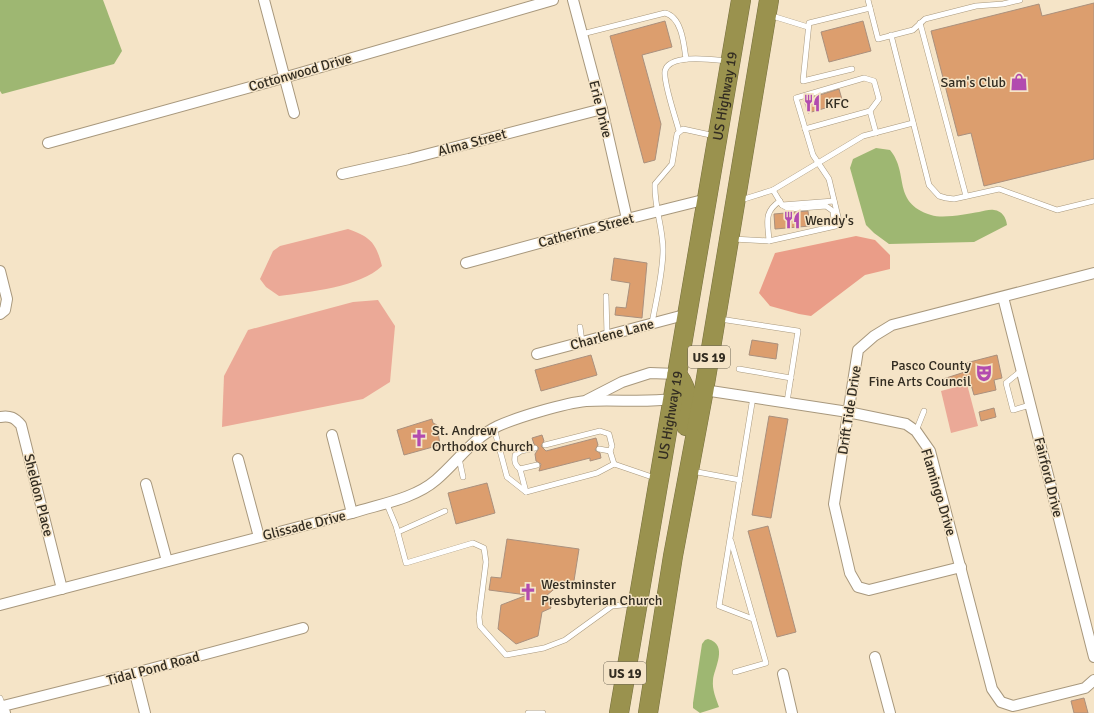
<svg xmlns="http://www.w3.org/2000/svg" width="1094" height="713" viewBox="0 0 1094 713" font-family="Signika,sans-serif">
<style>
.green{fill:#eba997}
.forest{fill:#ea9d88}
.water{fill:#9eb772}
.building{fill:#dc9e6e;stroke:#aa907d}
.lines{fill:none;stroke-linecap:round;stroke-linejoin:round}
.lane-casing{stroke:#a8987d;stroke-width:6}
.street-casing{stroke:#a8987d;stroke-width:12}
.highway-casing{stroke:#766f3f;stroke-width:20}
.lane{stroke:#fff;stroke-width:5}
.street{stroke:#fff;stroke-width:10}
.highway{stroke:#9a924e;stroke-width:19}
.labels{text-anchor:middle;stroke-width:3;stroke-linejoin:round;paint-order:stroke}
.shield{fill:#f5e4c7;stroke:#6d6454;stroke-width:1}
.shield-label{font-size:13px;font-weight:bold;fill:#332d22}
.street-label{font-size:14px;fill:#332d22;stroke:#f5e4c7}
.poi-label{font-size:14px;fill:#332d22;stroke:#f5e4c7;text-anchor:start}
</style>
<rect width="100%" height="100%" fill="#f5e4c7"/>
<g class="green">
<path d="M 348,229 C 371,237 376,243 382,266 C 360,287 309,292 279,296 L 266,287 L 260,279 L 273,251 L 280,246 Z"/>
<path d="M 378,300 L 395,326 L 390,382 L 363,399 L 222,427 L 224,376 L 248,330 L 353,302 Z"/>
<path d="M 967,384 L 978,426 L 951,433 L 941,391 Z"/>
</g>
<path class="forest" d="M 856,236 L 875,240 L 890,255 L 890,269 L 865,275 L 811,316 L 799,314 L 770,306 L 759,293 L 775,253 Z"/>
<g class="water">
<path d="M 0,0 L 103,0 L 122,51 L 114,64 L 2,94 L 0,91 Z"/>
<path d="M 876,148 L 890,150 C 910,174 891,202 931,215 C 943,219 967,214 979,212 C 984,211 990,209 994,210 C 1002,211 1006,217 1007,225 L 974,242 L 889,244 L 874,233 L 866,225 L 850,168 L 853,159 Z"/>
<path d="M 708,639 C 729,645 714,668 713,680 C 712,690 716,698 719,707 L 700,713 L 693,708 L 693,703 L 702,644 L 705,640 Z"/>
</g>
<g class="building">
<path d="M 1094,3 L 1094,159 L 984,186 L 971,133 L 958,136 L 931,31 L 1039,4 L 1042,16 Z"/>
<path d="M 665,21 L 672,47 L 642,55 L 661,124 L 655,160 L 644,163 L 610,36 Z"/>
<path d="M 863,21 L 871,51 L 829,62 L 821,32 Z"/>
<path d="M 839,89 L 843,103 L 808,113 L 804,100 Z"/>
<path d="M 808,211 L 810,226 L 775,229 L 774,214 Z"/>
<path d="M 614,258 L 647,263 L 642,318 L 615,315 L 616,307 L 626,308 L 630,283 L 611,280 Z"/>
<path d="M 752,340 L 778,344 L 776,359 L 749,355 Z"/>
<path d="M 591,355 L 597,375 L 541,391 L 535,370 Z"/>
<path d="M 997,355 L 1002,378 L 994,380 L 996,390 L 974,395 L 970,381 L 944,386 L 943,379 L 968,371 L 966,363 Z"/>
<path d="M 994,408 L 996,417 L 981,421 L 979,412 Z"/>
<path d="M 769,416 L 788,419 L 771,518 L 752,515 Z"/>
<path d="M 432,419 L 433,423 L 437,425 L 440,445 L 404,455 L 397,430 Z"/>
<path d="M 542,435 L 544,441 L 541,446 L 546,451 L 596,438 L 598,445 L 595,450 L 600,453 L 601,458 L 590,461 L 590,458 L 539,471 L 541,464 L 536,461 L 535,454 L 539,448 L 534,444 L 532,438 Z"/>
<path d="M 487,483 L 495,513 L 456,524 L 448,493 Z"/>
<path d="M 768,526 L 796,632 L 777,637 L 748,531 Z"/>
<path d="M 507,539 L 579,549 L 573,587 L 559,585 L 546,596 L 551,608 L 542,612 L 538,636 L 516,644 L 498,629 L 501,605 L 527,595 L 489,590 L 491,577 L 501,578 Z"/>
<path d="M 1084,698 L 1088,713 L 1074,713 L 1071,701 Z"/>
</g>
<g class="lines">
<g class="lane-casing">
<g id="lane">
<path d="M 868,0 L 878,39 L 913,30 L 925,19 L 976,6 L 1003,4 L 1020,0"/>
<path d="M 769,15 L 808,27"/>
<path d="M 920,23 L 966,196"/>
<path d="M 582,34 L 665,13 C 682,17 684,45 686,59"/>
<path d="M 891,35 L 929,185 L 939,196 L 946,198 L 954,199 L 999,189 L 1057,210 L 1094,201"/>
<path d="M 852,69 L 803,81 L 809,23 L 870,8"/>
<path d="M 805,129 L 870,111 L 876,133"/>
<path d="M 679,131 C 676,119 663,82 665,71 C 669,53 715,60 728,61"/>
<path d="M 773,190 L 782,205 L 834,201"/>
<path d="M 741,200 L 773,190 L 863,136 L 913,123"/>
<path d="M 782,205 L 789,209 L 826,206 L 833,211 L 834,220 L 828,227"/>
<path d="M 733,239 L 769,241 L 840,225 L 829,179 L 813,155 L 796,98 L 864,78 L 874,81 L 879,99 L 870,111"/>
<path d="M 769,241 C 768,223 763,212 780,201"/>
<path d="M 606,296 L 607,335"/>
<path d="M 720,319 L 798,331 L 787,402"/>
<path d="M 652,323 C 656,301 663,273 663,250 C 663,227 654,207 655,184 L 672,164 L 677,134 L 683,129 L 715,136"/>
<path d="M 580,327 L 582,342"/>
<path d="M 739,369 L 791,378"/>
<path d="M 1022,370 L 1006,383 L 1013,410 L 1030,405"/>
<path d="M 494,428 L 507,477 L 526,492 L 597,473 L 614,464"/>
<path d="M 916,431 L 924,411"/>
<path d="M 545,445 L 600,431 L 609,434 L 612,446 L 610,451 L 599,449"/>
<path d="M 535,448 L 521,451 L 515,455 C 514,462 515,465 520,469 L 537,465"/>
<path d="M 610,451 L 614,464"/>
<path d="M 459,458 L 463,477"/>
<path d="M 614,464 L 655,478"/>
<path d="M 520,469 L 526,492"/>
<path d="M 692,471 L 740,480"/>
<path d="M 386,502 L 396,526 L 406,563 L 473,543 L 484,548 L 486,562 L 479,617 L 480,626 L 506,655 L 544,648 L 565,640 L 612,606 L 633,604"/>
<path d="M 398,532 L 445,511"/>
<path d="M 731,541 L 766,663 L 735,672"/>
<path d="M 753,619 L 719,606 L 753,397"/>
<path d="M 0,698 L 3,706"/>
<path d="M 528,713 L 543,713"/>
</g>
</g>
<g class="street-casing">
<g id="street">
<path d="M 264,0 L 294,113"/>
<path d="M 573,0 L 602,109 L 627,219"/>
<path d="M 48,143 L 283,78 L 553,0"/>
<path d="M 342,174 L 409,159 L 602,109"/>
<path d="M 466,263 L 627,219 L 707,199"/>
<path d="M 0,271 L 7,299 L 5,310 L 0,314"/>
<path d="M 1003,297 L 1094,657"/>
<path d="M 537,354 L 688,314"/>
<path d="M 704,390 L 848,412 L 906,424 L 916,431 L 930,451 L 992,689 L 1001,702 L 1013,706 L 1085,688 L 1094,680"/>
<path d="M 587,400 L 622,382 L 650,373 L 677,374"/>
<path d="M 0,417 C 10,415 15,418 21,425 L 62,589"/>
<path d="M 332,435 L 352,513"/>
<path d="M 238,459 L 259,537"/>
<path d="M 146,484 L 167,561"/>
<path d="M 961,567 L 869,590 L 858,587 L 850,573 L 834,504 L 858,350 L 874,336 L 892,325 L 1094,273"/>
<path d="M 0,605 L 352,513 C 380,504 414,499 436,480 C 458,461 473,438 498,426 C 518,417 565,403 586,401 C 615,399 643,403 672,399"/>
<path d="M 875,657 L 890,713"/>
<path d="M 135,673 L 145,713"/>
<path d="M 783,674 L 792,713"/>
<path d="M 5,713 L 3,706 L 135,673 L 303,628"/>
</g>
</g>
<g class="highway-casing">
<g id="highway">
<path d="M 677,374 C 690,392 689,405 686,426"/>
<path id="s1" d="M 619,713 L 741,0"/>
<path d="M 648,713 L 673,556 L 704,390 L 769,0"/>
</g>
</g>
<use href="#lane" class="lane"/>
<use href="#street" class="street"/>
<use href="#highway" class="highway"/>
</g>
<defs>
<g id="shop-bare" transform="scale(1.38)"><path d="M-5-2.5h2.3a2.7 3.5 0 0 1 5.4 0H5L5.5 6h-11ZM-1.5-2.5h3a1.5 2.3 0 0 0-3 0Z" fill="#b24baf" stroke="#f5e4c7" stroke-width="2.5" paint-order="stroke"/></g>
<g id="restaurant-bare" transform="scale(1.38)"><path d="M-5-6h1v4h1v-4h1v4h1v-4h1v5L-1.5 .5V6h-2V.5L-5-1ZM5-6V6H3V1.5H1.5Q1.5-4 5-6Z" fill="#b24baf" stroke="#f5e4c7" stroke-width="2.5" paint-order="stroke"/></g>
<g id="theatre-bare" transform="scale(1.38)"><path d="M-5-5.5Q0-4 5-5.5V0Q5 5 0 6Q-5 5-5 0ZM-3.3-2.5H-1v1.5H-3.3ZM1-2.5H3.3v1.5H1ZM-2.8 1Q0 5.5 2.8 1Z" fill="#b24baf" stroke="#f5e4c7" stroke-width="2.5" paint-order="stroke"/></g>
<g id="church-bare" transform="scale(1.38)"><path d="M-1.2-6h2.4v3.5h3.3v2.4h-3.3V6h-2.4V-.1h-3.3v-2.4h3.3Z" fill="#b24baf" stroke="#f5e4c7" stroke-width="2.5" paint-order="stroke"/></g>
</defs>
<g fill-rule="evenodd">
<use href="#shop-bare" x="1019" y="82"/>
<use href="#restaurant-bare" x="812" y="103"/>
<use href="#restaurant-bare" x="792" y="220"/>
<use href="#theatre-bare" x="984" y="373"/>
<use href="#church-bare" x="419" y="438"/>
<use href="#church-bare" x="528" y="592"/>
</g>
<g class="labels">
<g class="shield">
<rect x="688" y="346" width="42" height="22" rx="3"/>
<rect x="604" y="662" width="42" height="22" rx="3"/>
</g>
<g class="shield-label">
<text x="709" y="362">US 19</text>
<text x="625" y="678">US 19</text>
</g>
<g class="street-label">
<text transform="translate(300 72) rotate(-16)" y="5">Cottonwood Drive</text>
<text dy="5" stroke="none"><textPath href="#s1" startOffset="626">US Highway 19</textPath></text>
<text transform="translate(601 109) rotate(76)" y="5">Erie Drive</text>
<text transform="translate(472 142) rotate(-15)" y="5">Alma Street</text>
<text transform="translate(586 230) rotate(-15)" y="5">Catherine Street</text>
<text transform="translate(612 334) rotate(-15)" y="5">Charlene Lane</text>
<text transform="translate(849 410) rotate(-81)" y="5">Drift Tide Drive</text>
<text dy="5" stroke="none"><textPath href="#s1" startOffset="302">US Highway 19</textPath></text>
<text transform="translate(1049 477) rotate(76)" y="5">Fairford Drive</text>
<text transform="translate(939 492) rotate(73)" y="5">Flamingo Drive</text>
<text transform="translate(39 495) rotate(76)" y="5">Sheldon Place</text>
<text transform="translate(304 525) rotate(-14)" y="5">Glissade Drive</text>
<text transform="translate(153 668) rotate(-15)" y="5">Tidal Pond Road</text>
</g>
<g class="poi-label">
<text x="1006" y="87" text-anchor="end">Sam's Club</text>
<text x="825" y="108">KFC</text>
<text x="805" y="225">Wendy's</text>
<text x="971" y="370" text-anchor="end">Pasco County<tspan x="971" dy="16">Fine Arts Council</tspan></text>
<text x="432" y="435">St. Andrew<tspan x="432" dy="16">Orthodox Church</tspan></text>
<text x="541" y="589">Westminster<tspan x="541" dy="16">Presbyterian Church</tspan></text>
</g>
</g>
</svg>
